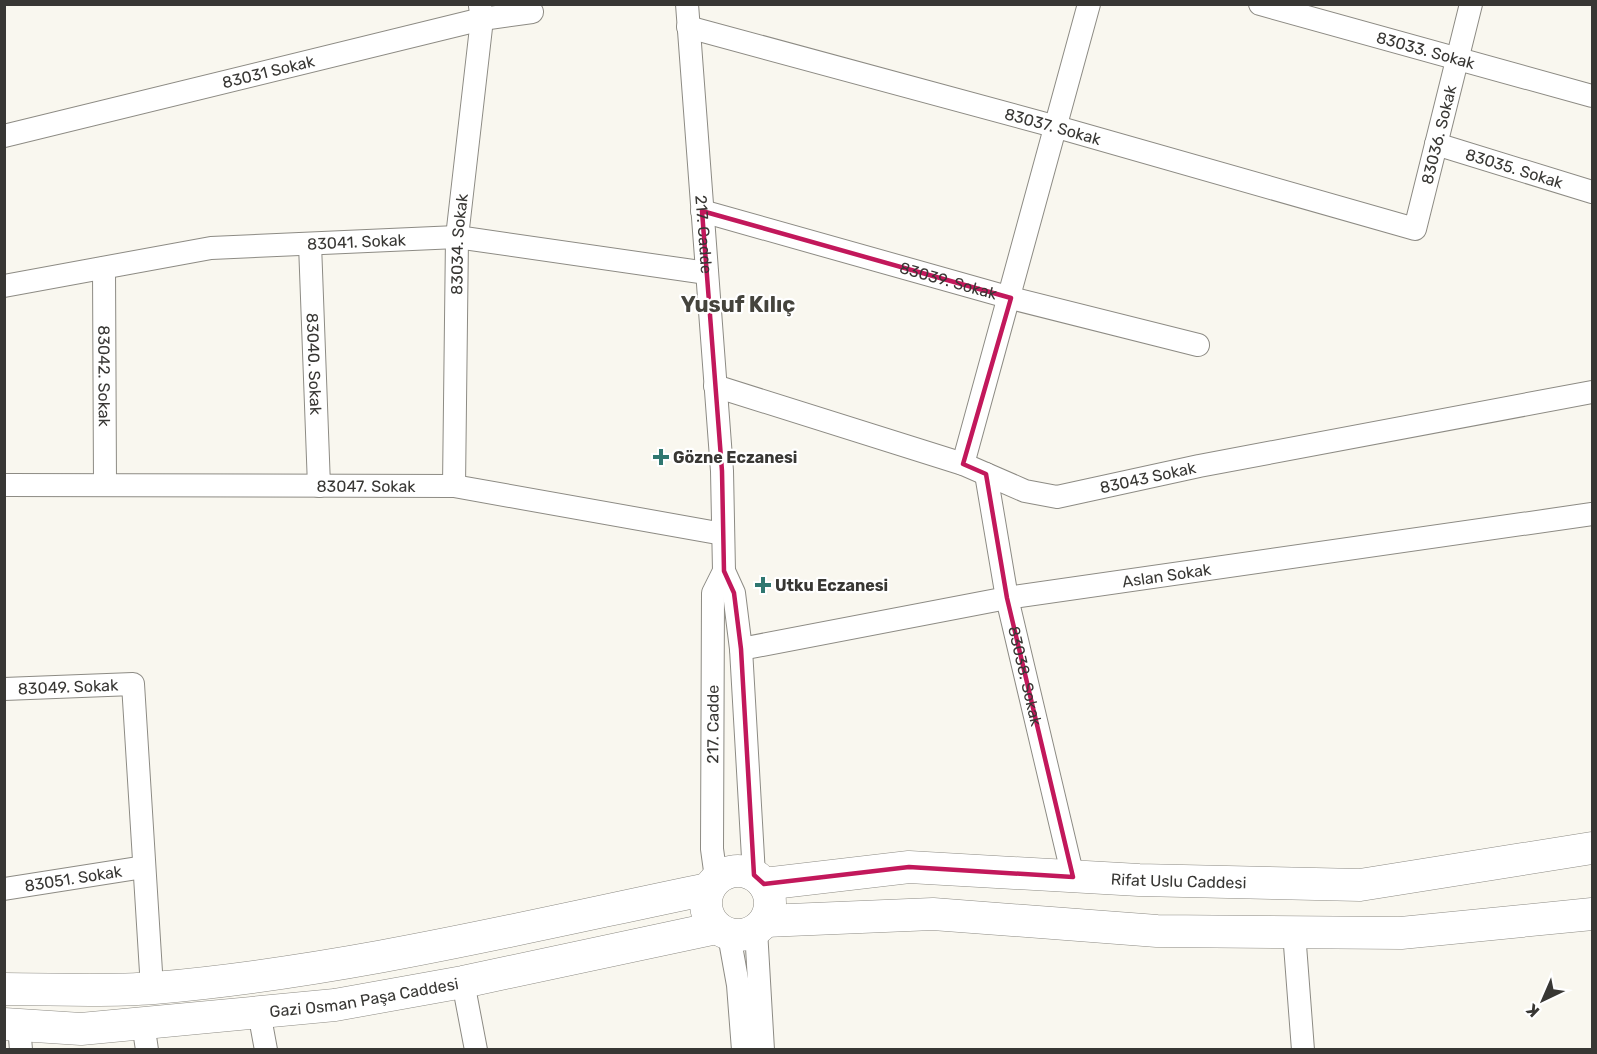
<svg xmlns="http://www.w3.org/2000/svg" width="1597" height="1054" viewBox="0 0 1597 1054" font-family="Rubik,sans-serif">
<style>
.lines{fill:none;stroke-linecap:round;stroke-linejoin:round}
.street-casing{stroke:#8d8b84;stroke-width:24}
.secondary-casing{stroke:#8d8b84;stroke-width:33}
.street{stroke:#fff;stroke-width:22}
.secondary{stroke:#fff;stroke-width:32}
.marked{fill:none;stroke:#c2185b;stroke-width:4.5;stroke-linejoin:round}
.poi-dot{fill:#2f7770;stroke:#fff;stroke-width:2}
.labels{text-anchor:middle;stroke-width:4.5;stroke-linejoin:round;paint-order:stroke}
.street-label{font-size:16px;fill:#383734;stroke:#fff}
.poi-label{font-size:16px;font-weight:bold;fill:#383734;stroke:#fff;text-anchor:start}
.district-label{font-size:22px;font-weight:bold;fill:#45443d;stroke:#fff}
</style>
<rect width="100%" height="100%" fill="#f9f7ef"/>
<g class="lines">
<g class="street-casing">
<g id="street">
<path id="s1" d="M 687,4 L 722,471 L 724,571 L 734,593 L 741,649 L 754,875"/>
<path id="s2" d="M 1260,4 L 1592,96"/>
<path id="s3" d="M 688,27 L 1057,127 L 1415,229 L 1471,4"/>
<path id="s4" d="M 4,136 L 482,19 L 532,12"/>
<path id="s5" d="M 1436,144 L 1592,192"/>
<path id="s6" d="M 702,211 L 1011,298 L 1198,345"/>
<path id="s7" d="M 310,244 L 319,486"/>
<path id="s8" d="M 104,268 L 105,485"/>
<path id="s9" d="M 4,286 L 211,248 L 457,237 L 707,273"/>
<path id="s10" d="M 715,386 L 963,464 L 1025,491 L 1057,497 L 1199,466 L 1592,392"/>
<path d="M 963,464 L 1089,4"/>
<path id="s11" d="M 986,474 L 1007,598 L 1073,877"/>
<path id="s12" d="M 4,485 L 454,486 L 723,534"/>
<path id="s13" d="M 454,486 L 457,237 L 482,19 L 480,6"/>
<path id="s14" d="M 741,649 L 1007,598 L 1592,514"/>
<path id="s15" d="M 4,689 L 133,684 L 152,988"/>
<path id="s16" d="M 716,878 L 712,849 L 713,593 L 724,571"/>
<path id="s17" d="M 4,889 L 144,867"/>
<path d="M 756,930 L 763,1050"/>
<path d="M 1294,932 L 1303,1050"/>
<path d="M 729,935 L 738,985 L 743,1050"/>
<path d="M 463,982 L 476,1050"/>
<path d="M 259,1012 L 266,1050"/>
<path d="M 143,1023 L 147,1050"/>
<path d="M 19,1025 L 21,1050"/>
</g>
</g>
<g class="secondary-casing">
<g id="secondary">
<circle cx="738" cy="903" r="32"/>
<path id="s18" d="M 764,884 L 909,867 L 1139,880 L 1360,885 L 1592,848"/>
<path d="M 765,921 L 933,914 L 1157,931 L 1401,933 L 1592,914"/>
<path d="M 4,989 C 54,989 105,992 154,988 C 341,972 525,927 708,889"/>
<path id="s19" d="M 4,1024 L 81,1029 L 335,1005 L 463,982 L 716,928"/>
</g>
</g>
<use href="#street" class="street"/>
<use href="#secondary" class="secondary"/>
</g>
<path class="marked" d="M 702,211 L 1011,298 L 963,464 L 986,474 L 1007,598 L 1073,877 L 909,867 L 764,884 L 754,875 L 741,649 L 734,593 L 724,571 L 722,471 Z"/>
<g class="poi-dot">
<path d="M658 448h6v6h6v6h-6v6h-6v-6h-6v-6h6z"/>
<path d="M760 576h6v6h6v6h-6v6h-6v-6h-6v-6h6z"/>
</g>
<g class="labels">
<g class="street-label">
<text dy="6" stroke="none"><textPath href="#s2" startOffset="172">83033. Sokak</textPath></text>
<text dy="6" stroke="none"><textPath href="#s4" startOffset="272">83031 Sokak</textPath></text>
<text dy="6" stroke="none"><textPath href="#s3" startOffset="378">83037. Sokak</textPath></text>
<text dy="6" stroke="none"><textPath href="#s3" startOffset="852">83036. Sokak</textPath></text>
<text dy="6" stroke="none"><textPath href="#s5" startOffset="82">83035. Sokak</textPath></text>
<text dy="6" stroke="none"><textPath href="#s1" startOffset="231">217. Cadde</textPath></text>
<text dy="6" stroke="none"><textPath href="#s9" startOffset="356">83041. Sokak</textPath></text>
<text dy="6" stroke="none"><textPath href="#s13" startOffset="242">83034. Sokak</textPath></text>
<text dy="6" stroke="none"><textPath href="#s6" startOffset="256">83039. Sokak</textPath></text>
<text dy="6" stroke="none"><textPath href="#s7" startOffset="120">83040. Sokak</textPath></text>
<text dy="6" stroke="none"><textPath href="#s8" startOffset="108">83042. Sokak</textPath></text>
<text dy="6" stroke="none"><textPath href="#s10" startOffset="453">83043 Sokak</textPath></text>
<text dy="6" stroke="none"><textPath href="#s12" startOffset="362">83047. Sokak</textPath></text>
<text dy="6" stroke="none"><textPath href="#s14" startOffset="432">Aslan Sokak</textPath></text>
<text dy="6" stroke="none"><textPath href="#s11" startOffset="206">83038. Sokak</textPath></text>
<text dy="6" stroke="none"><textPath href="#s15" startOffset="64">83049. Sokak</textPath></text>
<text dy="6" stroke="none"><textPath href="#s16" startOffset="154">217. Cadde</textPath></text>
<text dy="6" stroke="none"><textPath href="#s17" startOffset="70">83051. Sokak</textPath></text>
<text dy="6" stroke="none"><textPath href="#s18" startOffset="416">Rifat Uslu Caddesi</textPath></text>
<text dy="6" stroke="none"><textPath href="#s19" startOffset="362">Gazi Osman Paşa Caddesi</textPath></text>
</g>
<g class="poi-label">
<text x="673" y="463">Gözne Eczanesi</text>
<text x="775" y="591">Utku Eczanesi</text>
</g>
<g class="district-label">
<text x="738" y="312">Yusuf Kılıç</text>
</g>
</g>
<rect width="1597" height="1054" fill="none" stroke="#383734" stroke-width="12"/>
<g transform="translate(1543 1000) rotate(224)" stroke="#ffffff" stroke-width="4.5" paint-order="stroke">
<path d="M0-4.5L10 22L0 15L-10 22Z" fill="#383734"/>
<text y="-9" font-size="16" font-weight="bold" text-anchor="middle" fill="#383734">K</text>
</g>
</svg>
